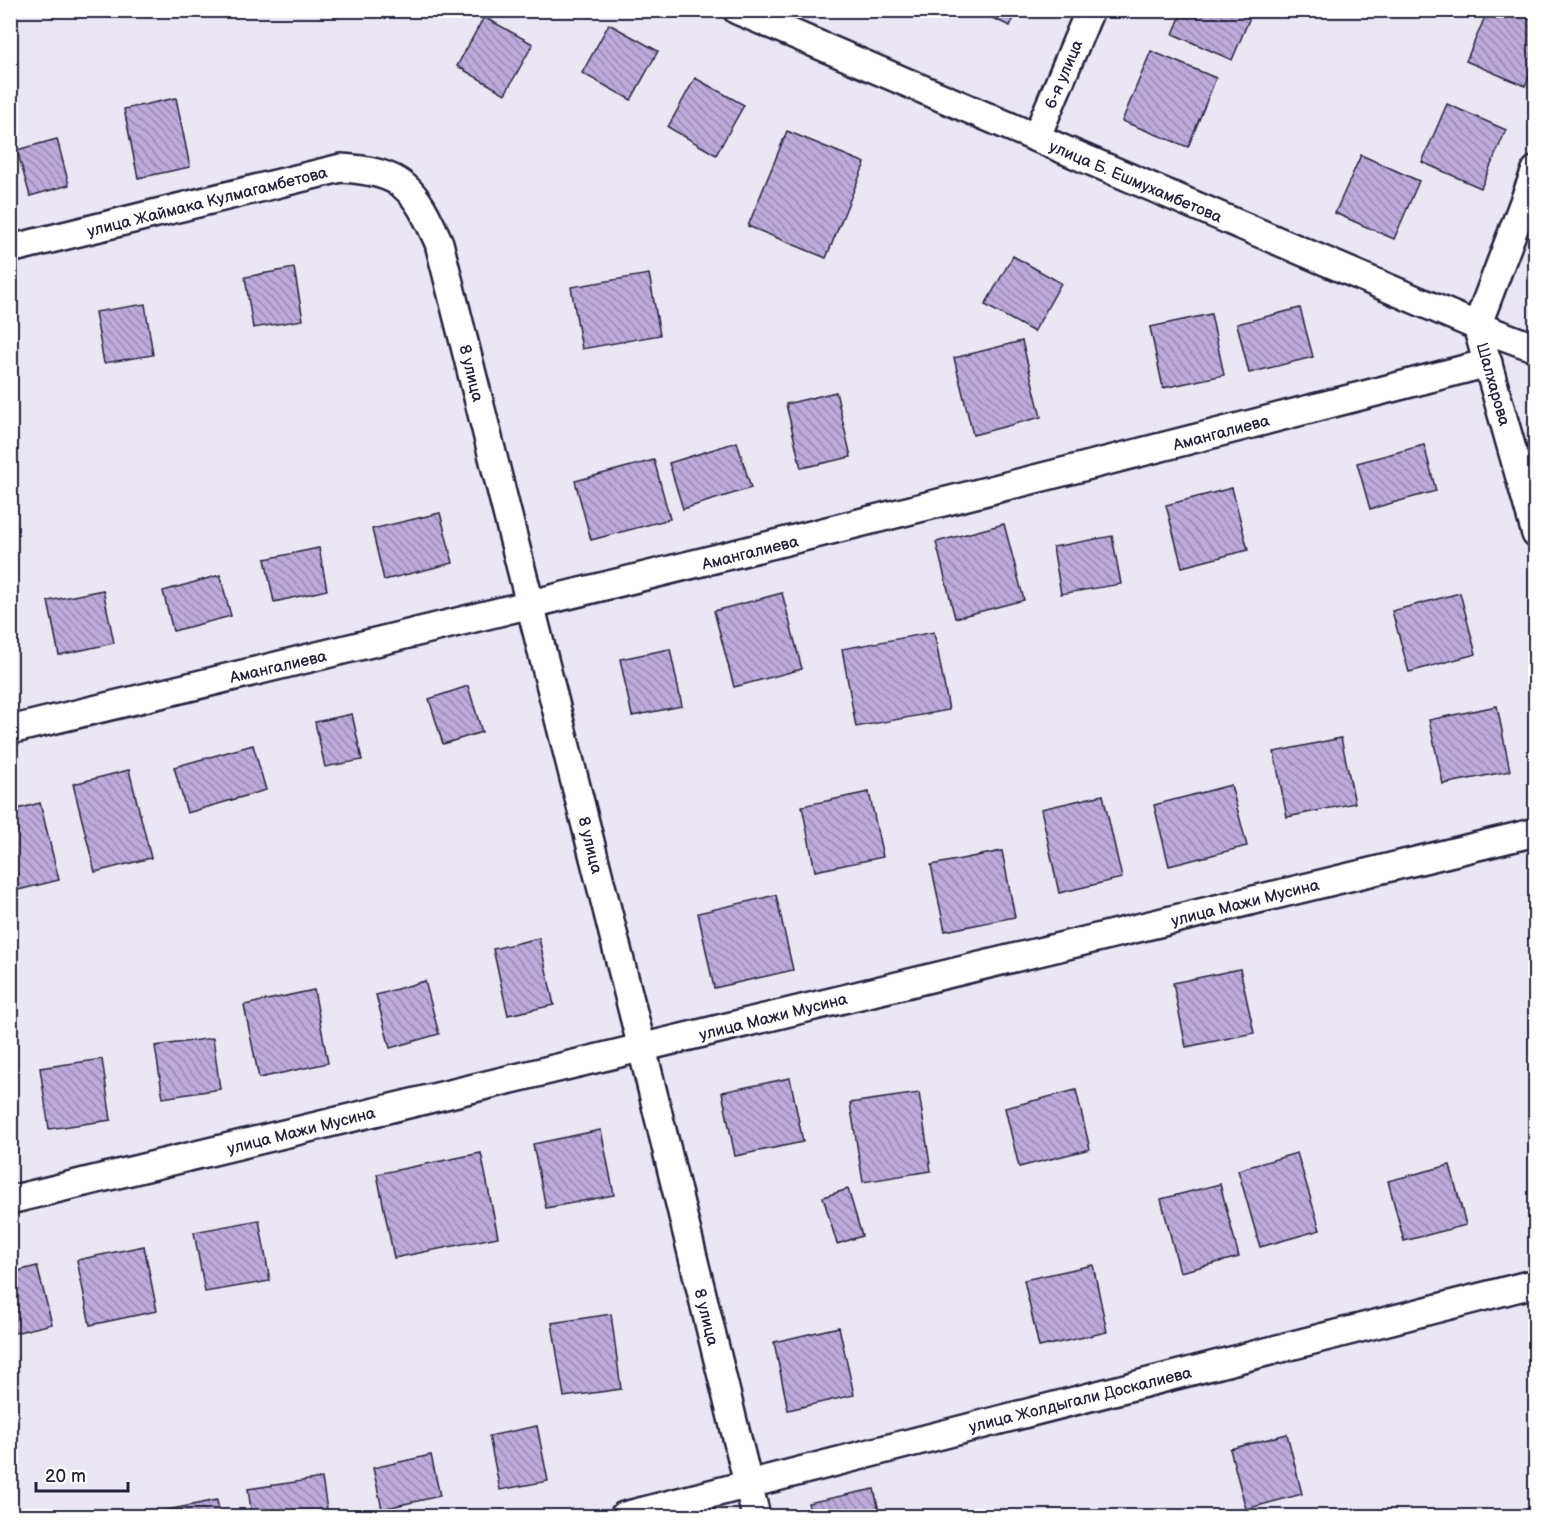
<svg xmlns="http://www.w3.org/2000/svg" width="1546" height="1527" viewBox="0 0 1546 1527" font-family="'Balsamiq Sans',sans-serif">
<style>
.building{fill:url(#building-back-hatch);stroke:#22223b;stroke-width:1.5}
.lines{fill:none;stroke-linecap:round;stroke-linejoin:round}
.minor-casing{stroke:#22223b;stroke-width:32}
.minor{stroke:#fff;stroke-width:27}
.labels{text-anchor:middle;stroke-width:5;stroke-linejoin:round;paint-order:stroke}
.street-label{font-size:16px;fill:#22223b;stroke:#fff}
</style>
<defs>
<pattern id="building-back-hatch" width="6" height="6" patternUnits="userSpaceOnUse" patternTransform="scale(1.5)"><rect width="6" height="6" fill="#bdabdb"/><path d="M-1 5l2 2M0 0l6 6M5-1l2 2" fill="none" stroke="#998bb3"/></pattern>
</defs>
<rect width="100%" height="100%" fill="#ebe6f4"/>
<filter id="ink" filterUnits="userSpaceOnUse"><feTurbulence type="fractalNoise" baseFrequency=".0167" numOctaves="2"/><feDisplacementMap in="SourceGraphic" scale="12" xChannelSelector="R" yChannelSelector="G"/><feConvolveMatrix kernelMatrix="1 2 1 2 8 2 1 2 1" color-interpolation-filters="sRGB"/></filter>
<g filter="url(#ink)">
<g class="building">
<path d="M 974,10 L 1017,10 L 1010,26 Z"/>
<path d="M 1183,10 L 1253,10 L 1232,60 L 1173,34 Z"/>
<path d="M 1488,10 L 1509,10 L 1536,22 L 1536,62 L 1525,86 L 1466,61 Z"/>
<path d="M 484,17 L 533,44 L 505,94 L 457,66 Z"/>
<path d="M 609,24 L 658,51 L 631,100 L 582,73 Z"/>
<path d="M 1151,51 L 1216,78 L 1188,147 L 1122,121 Z"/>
<path d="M 695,78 L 744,105 L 716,155 L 668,127 Z"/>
<path d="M 176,98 L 190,167 L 138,178 L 124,109 Z"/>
<path d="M 1447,104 L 1506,130 L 1481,188 L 1422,162 Z"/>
<path d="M 787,131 L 865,163 L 826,258 L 748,226 Z"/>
<path d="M 57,139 L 69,185 L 30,196 L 17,150 Z"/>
<path d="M 1361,155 L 1419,181 L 1394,239 L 1335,213 Z"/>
<path d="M 1013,256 L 1061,283 L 1034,332 L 985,305 Z"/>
<path d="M 294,268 L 303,320 L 253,328 L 245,277 Z"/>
<path d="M 649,274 L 660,335 L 582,349 L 571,287 Z"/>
<path d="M 145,304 L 153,355 L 104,363 L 95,312 Z"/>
<path d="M 1300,308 L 1313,357 L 1249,373 L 1237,324 Z"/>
<path d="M 1211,314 L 1224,375 L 1163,388 L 1150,327 Z"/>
<path d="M 1022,341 L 1041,417 L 973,435 L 954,358 Z"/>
<path d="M 836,392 L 851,457 L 801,468 L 786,404 Z"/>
<path d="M 737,442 L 751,488 L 683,509 L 669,463 Z"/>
<path d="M 1424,445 L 1436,491 L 1370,509 L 1357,463 Z"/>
<path d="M 654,460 L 670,519 L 591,540 L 575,481 Z"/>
<path d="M 1232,488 L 1248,550 L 1182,567 L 1166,505 Z"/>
<path d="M 440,513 L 453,563 L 384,580 L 372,529 Z"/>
<path d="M 1004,524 L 1024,600 L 955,618 L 936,542 Z"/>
<path d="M 1112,536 L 1121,584 L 1061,594 L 1053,547 Z"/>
<path d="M 319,548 L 327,590 L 274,602 L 265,559 Z"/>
<path d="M 220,575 L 231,616 L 173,631 L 163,591 Z"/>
<path d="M 103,590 L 114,643 L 59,655 L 48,601 Z"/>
<path d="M 782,593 L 802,669 L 734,687 L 714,611 Z"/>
<path d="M 1460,593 L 1476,654 L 1409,672 L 1392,611 Z"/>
<path d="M 934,632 L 949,710 L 856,727 L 842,649 Z"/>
<path d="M 670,649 L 682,706 L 632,716 L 620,659 Z"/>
<path d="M 468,686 L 482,732 L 443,744 L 429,699 Z"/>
<path d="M 1497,706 L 1510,771 L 1443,784 L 1429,720 Z"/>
<path d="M 352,714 L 362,760 L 325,767 L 315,722 Z"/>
<path d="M 1341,738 L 1355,803 L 1287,817 L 1274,752 Z"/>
<path d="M 253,745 L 266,790 L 187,813 L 174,767 Z"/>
<path d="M 129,770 L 151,858 L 95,872 L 73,784 Z"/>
<path d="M 1231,785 L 1247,846 L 1169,866 L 1154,805 Z"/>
<path d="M 869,792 L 883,857 L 815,871 L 802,806 Z"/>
<path d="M 1103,795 L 1122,878 L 1059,893 L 1041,809 Z"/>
<path d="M 40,803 L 59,880 L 10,892 L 10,811 Z"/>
<path d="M 1002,851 L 1015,917 L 945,931 L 931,865 Z"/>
<path d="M 776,895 L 793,970 L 714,988 L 698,913 Z"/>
<path d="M 539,938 L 554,1005 L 508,1015 L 493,949 Z"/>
<path d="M 1240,969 L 1254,1033 L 1186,1047 L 1173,983 Z"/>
<path d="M 425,981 L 439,1034 L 390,1048 L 376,995 Z"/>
<path d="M 314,990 L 328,1063 L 259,1078 L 244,1005 Z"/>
<path d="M 213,1038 L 220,1089 L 163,1098 L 155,1046 Z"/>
<path d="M 102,1059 L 111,1120 L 49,1129 L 40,1068 Z"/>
<path d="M 790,1078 L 803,1142 L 735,1156 L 722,1092 Z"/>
<path d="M 1076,1090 L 1090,1149 L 1019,1167 L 1005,1108 Z"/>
<path d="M 919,1093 L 931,1171 L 863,1182 L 850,1103 Z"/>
<path d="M 601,1130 L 614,1195 L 546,1208 L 533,1144 Z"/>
<path d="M 481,1153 L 498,1237 L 394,1258 L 377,1174 Z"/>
<path d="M 1297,1153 L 1320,1230 L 1260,1247 L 1238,1170 Z"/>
<path d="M 1450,1165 L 1466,1225 L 1404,1241 L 1388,1181 Z"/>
<path d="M 1220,1184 L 1239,1257 L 1180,1272 L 1161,1199 Z"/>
<path d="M 848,1189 L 862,1236 L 837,1244 L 823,1197 Z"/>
<path d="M 259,1220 L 270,1281 L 205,1292 L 194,1232 Z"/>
<path d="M 144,1246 L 157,1311 L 90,1325 L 77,1260 Z"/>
<path d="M 1093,1265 L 1107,1332 L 1039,1347 L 1024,1280 Z"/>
<path d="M 37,1266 L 52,1324 L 10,1334 L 10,1273 Z"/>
<path d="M 611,1314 L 621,1389 L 564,1397 L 552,1323 Z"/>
<path d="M 839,1327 L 854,1395 L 788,1410 L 774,1342 Z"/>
<path d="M 537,1426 L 548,1481 L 500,1490 L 489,1436 Z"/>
<path d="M 1287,1434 L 1302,1494 L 1246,1509 L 1230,1449 Z"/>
<path d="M 431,1455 L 440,1496 L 382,1509 L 373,1468 Z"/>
<path d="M 322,1478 L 328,1516 L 252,1516 L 248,1489 Z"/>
<path d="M 874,1489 L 880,1516 L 811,1516 L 808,1503 Z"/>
<path d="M 217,1500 L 220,1516 L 163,1516 L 162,1511 Z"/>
</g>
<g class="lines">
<g class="minor-casing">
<g id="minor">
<path d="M 737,10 L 1477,326 L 1536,348"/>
<path d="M 1036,138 L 1090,10"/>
<path d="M 1536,170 L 1477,326 L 1536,534"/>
<path d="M 10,249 L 341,168 C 403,172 414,187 439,243 L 642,1048 L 756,1516"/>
<path d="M 10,730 C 504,612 996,491 1488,363"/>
<path d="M 10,1200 L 1536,832"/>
<path d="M 624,1516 L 1536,1283"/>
</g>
</g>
<use href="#minor" class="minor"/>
</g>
</g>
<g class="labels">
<g class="street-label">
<text transform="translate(1063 74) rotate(-67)" y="6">6-я улица</text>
<text transform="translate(1136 181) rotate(23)" y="6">улица Б. Ешмухамбетова</text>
<text transform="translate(207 201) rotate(-14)" y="6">улица Жаймака Кулмагамбетова</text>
<text transform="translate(472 373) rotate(76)" y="6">8 улица</text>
<text transform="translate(1494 384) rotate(74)" y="6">Шалхарова</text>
<text transform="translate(1221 432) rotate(-15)" y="6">Амангалиева</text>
<text transform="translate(750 552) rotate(-14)" y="6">Амангалиева</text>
<text transform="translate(278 666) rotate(-13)" y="6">Амангалиева</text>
<text transform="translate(591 845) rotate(76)" y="6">8 улица</text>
<text transform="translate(1245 902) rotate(-14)" y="6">улица Мажи Мусина</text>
<text transform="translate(773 1016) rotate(-14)" y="6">улица Мажи Мусина</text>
<text transform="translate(301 1130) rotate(-14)" y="6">улица Мажи Мусина</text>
<text transform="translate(707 1317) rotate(76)" y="6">8 улица</text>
<text transform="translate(1080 1399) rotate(-14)" y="6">улица Жолдыгали Доскалиева</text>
</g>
</g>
<rect width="1546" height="1527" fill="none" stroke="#fff" stroke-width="36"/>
<rect x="18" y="18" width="1510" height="1491" fill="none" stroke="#22223b" stroke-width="2" filter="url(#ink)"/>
<path d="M36 1482v9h92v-9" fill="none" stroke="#22223b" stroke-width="3"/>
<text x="45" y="1482" font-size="18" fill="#22223b" stroke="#ffffff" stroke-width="4.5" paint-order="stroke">20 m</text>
</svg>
